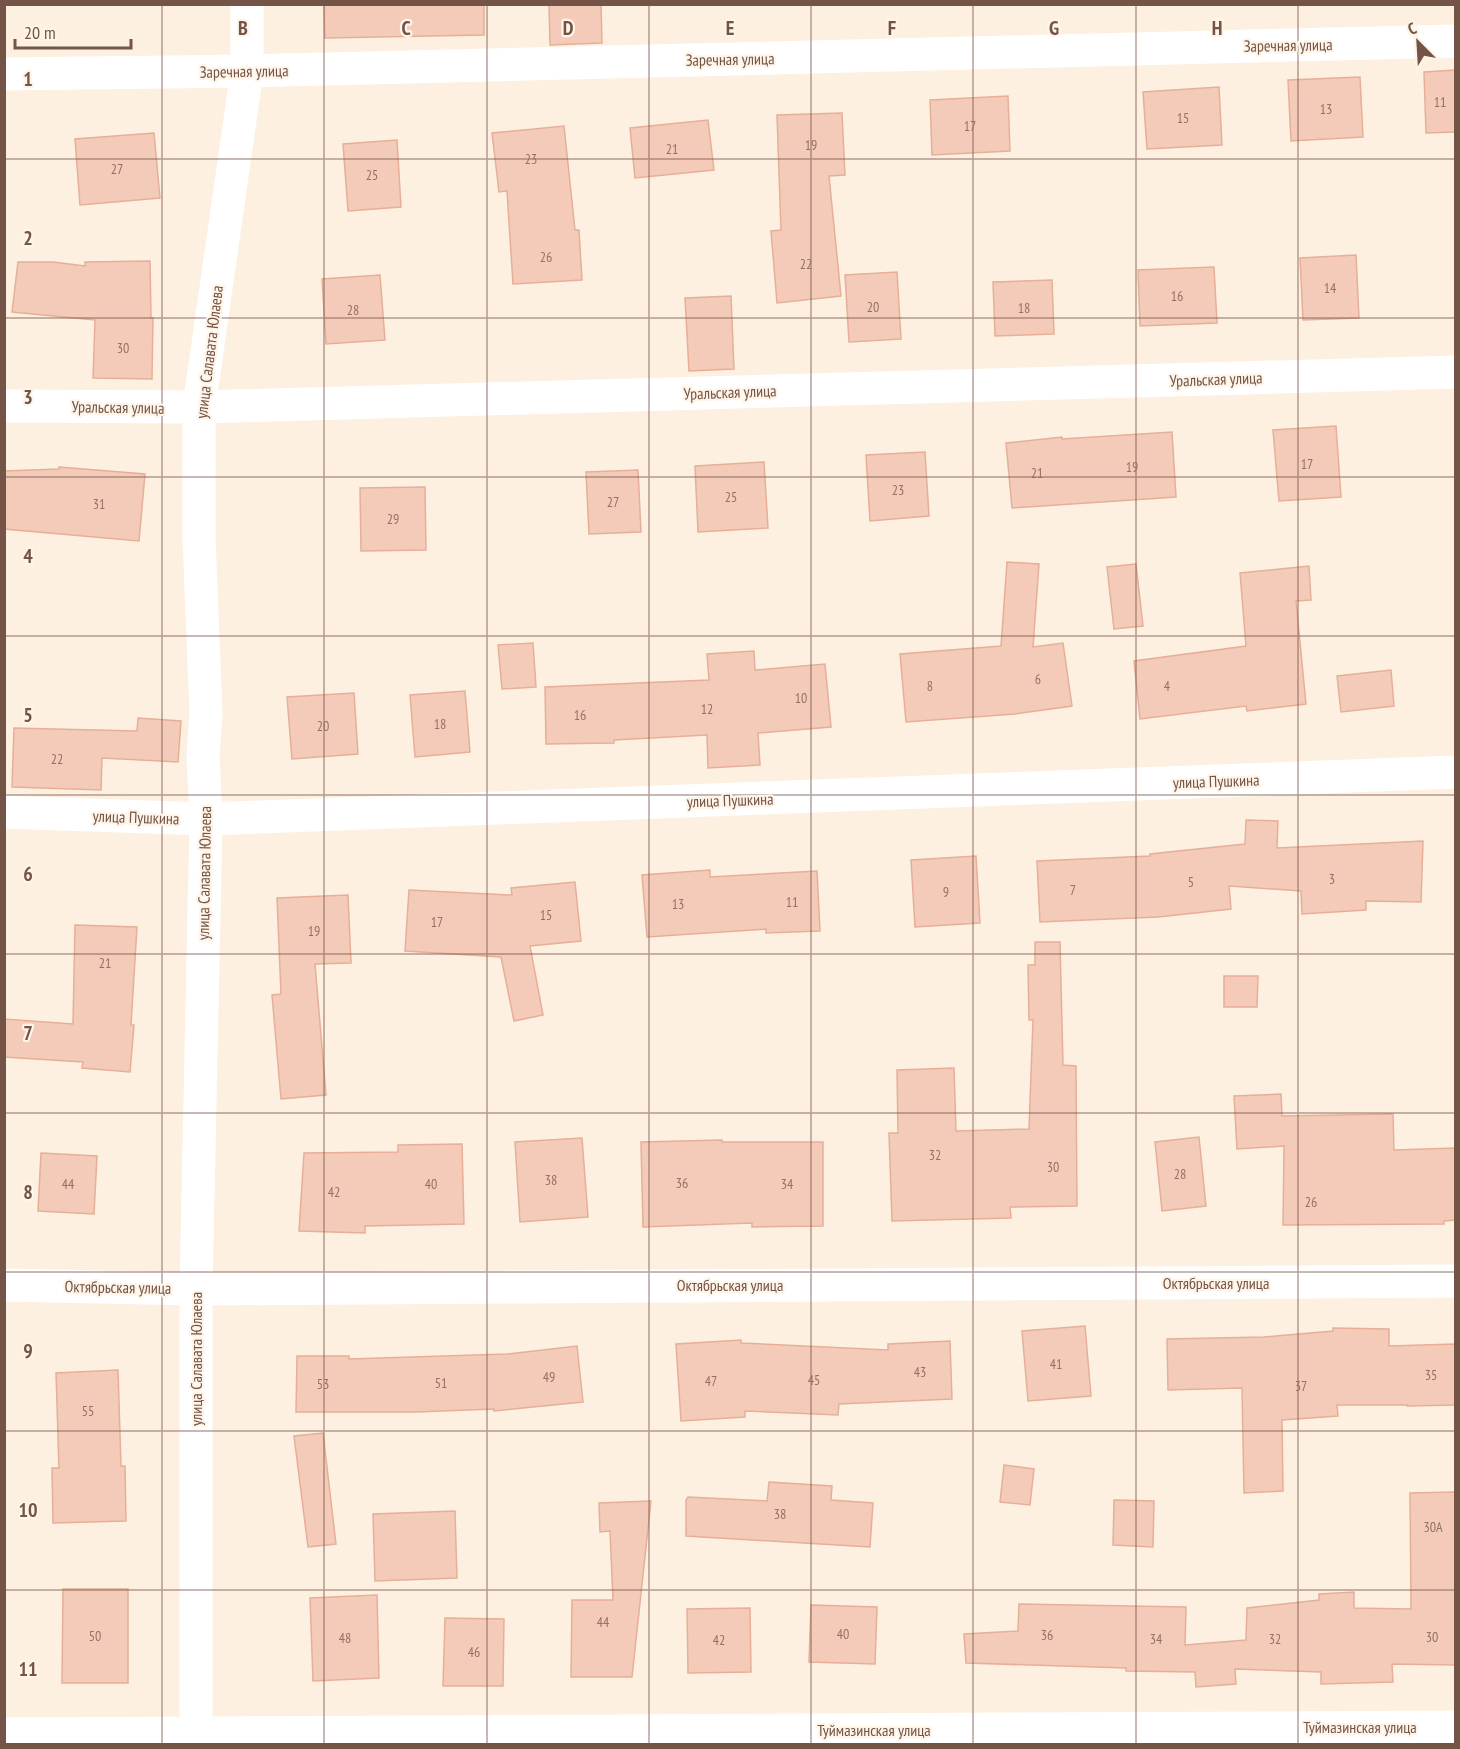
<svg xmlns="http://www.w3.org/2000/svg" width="1460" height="1749" viewBox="0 0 1460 1749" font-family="'PT Sans Narrow',sans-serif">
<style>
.building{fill:#f3cbb8;stroke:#e6af98;stroke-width:1.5}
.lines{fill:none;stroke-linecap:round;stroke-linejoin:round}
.minor{stroke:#fff;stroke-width:33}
.grid{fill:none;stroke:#745447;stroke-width:1.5;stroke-opacity:0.55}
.labels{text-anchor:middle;stroke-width:4.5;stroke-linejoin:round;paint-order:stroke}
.number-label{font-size:14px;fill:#947263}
.street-label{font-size:16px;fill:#745447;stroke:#fff4e8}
.grid-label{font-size:20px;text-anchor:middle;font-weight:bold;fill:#745447;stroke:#fff4e8;stroke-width:4.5;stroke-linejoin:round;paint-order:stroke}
</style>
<rect width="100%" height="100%" fill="#fdf0e1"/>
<g class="building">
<path d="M 324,4 L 484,4 L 484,35 L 325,38 Z"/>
<path d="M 549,4 L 601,4 L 602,43 L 550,45 Z"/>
<path d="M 1455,70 L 1455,132 L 1426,133 L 1424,72 Z"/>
<path d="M 1360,77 L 1363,137 L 1291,141 L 1288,80 Z"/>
<path d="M 1219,87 L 1222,145 L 1147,149 L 1143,92 Z"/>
<path d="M 1008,96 L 1010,151 L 932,155 L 930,100 Z"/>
<path d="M 842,113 L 845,175 L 829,176 L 841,296 L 777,303 L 771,231 L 781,230 L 777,115 Z"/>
<path d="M 708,120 L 714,170 L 635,178 L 630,128 Z"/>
<path d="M 564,126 L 575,230 L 579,230 L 582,280 L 513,284 L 507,191 L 499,192 L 492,133 Z"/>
<path d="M 154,133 L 160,198 L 80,205 L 75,139 Z"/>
<path d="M 397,140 L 401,207 L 348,211 L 343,144 Z"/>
<path d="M 1356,255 L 1359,318 L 1303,320 L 1300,258 Z"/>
<path d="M 150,261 L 151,318 L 153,318 L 152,379 L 93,378 L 95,320 L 12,312 L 18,262 L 53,262 L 85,266 L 85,262 Z"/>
<path d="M 1214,267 L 1217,323 L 1140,326 L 1138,270 Z"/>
<path d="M 897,272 L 901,339 L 849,342 L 845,275 Z"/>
<path d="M 380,275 L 385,340 L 326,344 L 322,279 Z"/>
<path d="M 1052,280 L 1054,334 L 995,336 L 993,282 Z"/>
<path d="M 731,296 L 734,369 L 689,371 L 685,298 Z"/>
<path d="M 1336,426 L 1341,497 L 1279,501 L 1273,430 Z"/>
<path d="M 1172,432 L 1176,497 L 1012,508 L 1006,443 L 1062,437 L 1062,439 Z"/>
<path d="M 925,452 L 929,516 L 870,521 L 866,455 Z"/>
<path d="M 764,462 L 768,528 L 698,532 L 695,466 Z"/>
<path d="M 59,467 L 145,474 L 139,541 L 4,529 L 4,471 L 59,469 Z"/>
<path d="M 638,470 L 641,532 L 589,534 L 586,472 Z"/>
<path d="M 425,487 L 426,550 L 361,551 L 360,488 Z"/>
<path d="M 1007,562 L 1039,564 L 1033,647 L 1063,643 L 1072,706 L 1015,714 L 906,722 L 900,654 L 1001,646 Z"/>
<path d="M 1136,564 L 1143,626 L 1114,629 L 1107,567 Z"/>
<path d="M 1309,566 L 1311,600 L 1296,601 L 1306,704 L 1247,711 L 1246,706 L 1140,719 L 1134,661 L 1246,646 L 1240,573 Z"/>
<path d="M 533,643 L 536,687 L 502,689 L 498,645 Z"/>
<path d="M 754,651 L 755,670 L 825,664 L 831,727 L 758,733 L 760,765 L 708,768 L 707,735 L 614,740 L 614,743 L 546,744 L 545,687 L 709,680 L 707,654 Z"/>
<path d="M 1391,670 L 1394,706 L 1341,712 L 1337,676 Z"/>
<path d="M 465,691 L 470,752 L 415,757 L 410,695 Z"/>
<path d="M 354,693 L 358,754 L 292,759 L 287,697 Z"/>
<path d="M 138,718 L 181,721 L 178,762 L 102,758 L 101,790 L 12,787 L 14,728 L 137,731 Z"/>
<path d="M 1246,820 L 1278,821 L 1277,848 L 1423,841 L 1421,902 L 1366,901 L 1366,910 L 1302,914 L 1301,891 L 1229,886 L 1231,909 L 1158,917 L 1040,922 L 1037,861 L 1150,856 L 1150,854 L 1245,844 Z"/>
<path d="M 976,856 L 980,923 L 915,927 L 911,860 Z"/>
<path d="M 710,870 L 710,877 L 817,871 L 820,931 L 766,933 L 766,929 L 647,937 L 642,875 Z"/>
<path d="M 575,882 L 581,941 L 530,946 L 543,1015 L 514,1021 L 501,957 L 405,951 L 409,890 L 512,895 L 511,888 Z"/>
<path d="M 348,895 L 351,963 L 315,964 L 326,1095 L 281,1099 L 272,995 L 281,994 L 277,898 Z"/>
<path d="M 75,925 L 137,927 L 131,1025 L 134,1025 L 130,1072 L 82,1068 L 83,1062 L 4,1057 L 4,1019 L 73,1024 Z"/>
<path d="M 1035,942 L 1060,942 L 1063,1065 L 1076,1066 L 1077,1206 L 1010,1207 L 1011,1218 L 892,1221 L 889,1133 L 898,1133 L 897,1070 L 954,1068 L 956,1131 L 1029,1129 L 1033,1020 L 1029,1020 L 1028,965 L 1035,965 Z"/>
<path d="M 1224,976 L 1258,976 L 1257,1007 L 1224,1007 Z"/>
<path d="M 1281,1094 L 1282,1116 L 1393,1114 L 1394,1150 L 1455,1148 L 1455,1220 L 1444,1221 L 1444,1224 L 1283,1225 L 1284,1146 L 1237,1149 L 1234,1096 Z"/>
<path d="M 1199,1137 L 1206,1206 L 1162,1211 L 1155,1142 Z"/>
<path d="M 582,1138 L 588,1217 L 520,1222 L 515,1142 Z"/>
<path d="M 722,1140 L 722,1142 L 823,1142 L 823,1226 L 752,1227 L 752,1223 L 643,1227 L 641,1142 Z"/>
<path d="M 462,1144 L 464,1224 L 365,1226 L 365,1233 L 299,1231 L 304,1153 L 398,1152 L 398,1145 Z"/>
<path d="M 41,1153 L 97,1156 L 94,1214 L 38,1211 Z"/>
<path d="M 1085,1326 L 1091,1396 L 1028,1401 L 1022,1331 Z"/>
<path d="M 1333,1328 L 1389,1329 L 1389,1346 L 1455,1344 L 1455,1405 L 1407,1406 L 1407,1405 L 1337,1405 L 1338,1416 L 1282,1420 L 1283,1491 L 1244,1493 L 1242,1388 L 1168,1390 L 1167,1339 L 1264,1337 L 1333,1331 Z"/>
<path d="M 741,1340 L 741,1343 L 888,1350 L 888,1344 L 950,1341 L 952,1399 L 839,1404 L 838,1415 L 745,1411 L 745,1417 L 681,1421 L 676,1344 Z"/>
<path d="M 577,1346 L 583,1402 L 494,1411 L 494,1409 L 417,1412 L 296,1412 L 297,1356 L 349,1356 L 349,1359 L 507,1354 Z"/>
<path d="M 118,1370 L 121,1466 L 125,1466 L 126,1521 L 53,1523 L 52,1468 L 59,1468 L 56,1373 Z"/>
<path d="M 323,1433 L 336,1544 L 308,1547 L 294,1436 Z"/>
<path d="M 1004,1465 L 1034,1469 L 1030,1505 L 1000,1502 Z"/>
<path d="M 769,1482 L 832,1486 L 831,1500 L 873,1503 L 870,1547 L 686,1536 L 686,1500 L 688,1497 L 767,1501 Z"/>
<path d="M 1455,1492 L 1455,1665 L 1392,1664 L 1393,1682 L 1321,1684 L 1321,1672 L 1235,1669 L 1236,1684 L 1196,1687 L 1195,1672 L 1126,1671 L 1126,1668 L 966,1663 L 964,1634 L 1018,1631 L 1019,1604 L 1186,1607 L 1185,1645 L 1246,1640 L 1247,1608 L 1319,1600 L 1319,1594 L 1354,1592 L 1354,1608 L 1411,1609 L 1410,1493 Z"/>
<path d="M 1114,1500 L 1154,1501 L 1153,1547 L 1113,1545 Z"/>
<path d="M 651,1501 L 632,1677 L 571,1677 L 572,1600 L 613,1600 L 610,1531 L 600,1532 L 599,1503 Z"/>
<path d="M 455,1511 L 457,1578 L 375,1581 L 373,1514 Z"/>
<path d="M 63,1589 L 128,1589 L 128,1683 L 62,1683 Z"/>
<path d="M 377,1595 L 379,1678 L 313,1681 L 310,1598 Z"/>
<path d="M 811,1605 L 877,1607 L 875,1664 L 809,1662 Z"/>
<path d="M 750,1608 L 751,1672 L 688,1673 L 687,1609 Z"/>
<path d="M 445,1618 L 504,1619 L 503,1686 L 443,1686 Z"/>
</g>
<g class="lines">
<g class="minor">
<path d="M 4,74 L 247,71 L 1456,41"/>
<path d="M 4,406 L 199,407 L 1456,372"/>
<path d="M 4,812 L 206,819 L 1456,772"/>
<path d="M 4,1285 L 196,1289 L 1456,1281"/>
<path d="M 4,1734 L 1456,1727"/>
<path d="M 196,1744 L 196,1289 L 206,819 L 203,755 L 206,714 L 199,538 L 199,407 L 247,71 L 247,4"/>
</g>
</g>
<path class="grid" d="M 162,4 L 162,1744M 324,4 L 324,1744M 487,4 L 487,1744M 649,4 L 649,1744M 811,4 L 811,1744M 973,4 L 973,1744M 1136,4 L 1136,1744M 1298,4 L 1298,1744M 4,159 L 1456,159M 4,318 L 1456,318M 4,477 L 1456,477M 4,636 L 1456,636M 4,795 L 1456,795M 4,954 L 1456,954M 4,1113 L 1456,1113M 4,1272 L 1456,1272M 4,1431 L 1456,1431M 4,1590 L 1456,1590"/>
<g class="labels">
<g class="number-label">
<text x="1440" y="107">11</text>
<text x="1326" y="114">13</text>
<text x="1183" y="123">15</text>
<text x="970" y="131">17</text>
<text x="811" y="150">19</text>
<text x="672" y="154">21</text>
<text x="531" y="164">23</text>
<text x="117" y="174">27</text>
<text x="372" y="180">25</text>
<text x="546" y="262">26</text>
<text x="806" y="269">22</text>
<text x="1330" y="293">14</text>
<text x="1177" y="301">16</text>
<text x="873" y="312">20</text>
<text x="1024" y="313">18</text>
<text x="353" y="315">28</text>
<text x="123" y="353">30</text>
<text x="1307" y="469">17</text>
<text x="1132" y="472">19</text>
<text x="1037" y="478">21</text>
<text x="898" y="495">23</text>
<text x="731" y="502">25</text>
<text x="613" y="507">27</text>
<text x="99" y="509">31</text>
<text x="393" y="524">29</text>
<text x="1038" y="684">6</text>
<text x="930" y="691">8</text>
<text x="1167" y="691">4</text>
<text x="801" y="703">10</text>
<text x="707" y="714">12</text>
<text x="580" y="720">16</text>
<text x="440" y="729">18</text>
<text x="323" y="731">20</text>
<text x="57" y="764">22</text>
<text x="1332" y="884">3</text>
<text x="1191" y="887">5</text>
<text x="1073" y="895">7</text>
<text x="946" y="897">9</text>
<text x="792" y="907">11</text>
<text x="678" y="909">13</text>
<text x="546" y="920">15</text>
<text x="437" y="927">17</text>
<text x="314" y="936">19</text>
<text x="105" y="968">21</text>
<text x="935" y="1160">32</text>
<text x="1053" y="1172">30</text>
<text x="1180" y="1179">28</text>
<text x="551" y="1185">38</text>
<text x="682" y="1188">36</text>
<text x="68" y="1189">44</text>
<text x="431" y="1189">40</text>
<text x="787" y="1189">34</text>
<text x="334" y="1197">42</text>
<text x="1311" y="1207">26</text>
<text x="1056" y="1369">41</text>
<text x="920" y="1377">43</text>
<text x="1431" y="1380">35</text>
<text x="549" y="1382">49</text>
<text x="814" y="1385">45</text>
<text x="711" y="1386">47</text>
<text x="441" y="1388">51</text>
<text x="323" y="1389">53</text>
<text x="1301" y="1391">37</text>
<text x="88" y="1416">55</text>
<text x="780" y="1519">38</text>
<text x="1433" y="1532">30А</text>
<text x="603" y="1627">44</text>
<text x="843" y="1639">40</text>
<text x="1047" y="1640">36</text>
<text x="95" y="1641">50</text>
<text x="1432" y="1642">30</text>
<text x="345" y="1643">48</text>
<text x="1156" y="1644">34</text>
<text x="1275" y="1644">32</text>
<text x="719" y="1645">42</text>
<text x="474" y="1657">46</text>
</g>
<g class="street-label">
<text transform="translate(1288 45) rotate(-1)" y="6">Заречная улица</text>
<text transform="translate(730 59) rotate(-1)" y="6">Заречная улица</text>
<text transform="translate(244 71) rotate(-1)" y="6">Заречная улица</text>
<text transform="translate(209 352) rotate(-83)" y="6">улица Салавата Юлаева</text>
<text transform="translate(1216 379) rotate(-2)" y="6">Уральская улица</text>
<text transform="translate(730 392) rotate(-2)" y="6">Уральская улица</text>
<text transform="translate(118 407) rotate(1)" y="6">Уральская улица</text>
<text transform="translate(1216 781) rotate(-2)" y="6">улица Пушкина</text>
<text transform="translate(730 800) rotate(-2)" y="6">улица Пушкина</text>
<text transform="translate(136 817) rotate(2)" y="6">улица Пушкина</text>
<text transform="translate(204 873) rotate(-89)" y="6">улица Салавата Юлаева</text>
<text x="1216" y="1289">Октябрьская улица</text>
<text x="730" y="1291">Октябрьская улица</text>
<text transform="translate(118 1287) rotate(1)" y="6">Октябрьская улица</text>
<text transform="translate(196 1359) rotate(-90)" y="6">улица Салавата Юлаева</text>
<text x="1360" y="1733">Туймазинская улица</text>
<text x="874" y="1736">Туймазинская улица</text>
</g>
</g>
<g class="grid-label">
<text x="243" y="35">B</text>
<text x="406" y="35">C</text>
<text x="568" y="35">D</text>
<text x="730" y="35">E</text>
<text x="892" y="35">F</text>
<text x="1054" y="35">G</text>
<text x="1217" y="35">H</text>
<text x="28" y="86">1</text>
<text x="28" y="245">2</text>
<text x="28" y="404">3</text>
<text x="28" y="563">4</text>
<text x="28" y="722">5</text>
<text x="28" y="881">6</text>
<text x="28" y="1040">7</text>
<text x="28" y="1199">8</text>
<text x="28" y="1358">9</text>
<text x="28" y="1517">10</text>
<text x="28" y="1676">11</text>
</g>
<rect width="1460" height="1749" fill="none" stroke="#745447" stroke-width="12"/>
<g transform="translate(1418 42) rotate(336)" stroke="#fff4e8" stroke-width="4.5" paint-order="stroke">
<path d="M0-4.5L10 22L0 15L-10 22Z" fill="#745447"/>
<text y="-9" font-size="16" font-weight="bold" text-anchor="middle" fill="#745447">С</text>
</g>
<path d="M15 39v9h116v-9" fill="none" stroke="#745447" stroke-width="3"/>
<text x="24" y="39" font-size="18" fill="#745447" stroke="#fff4e8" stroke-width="4.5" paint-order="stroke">20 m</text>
</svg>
